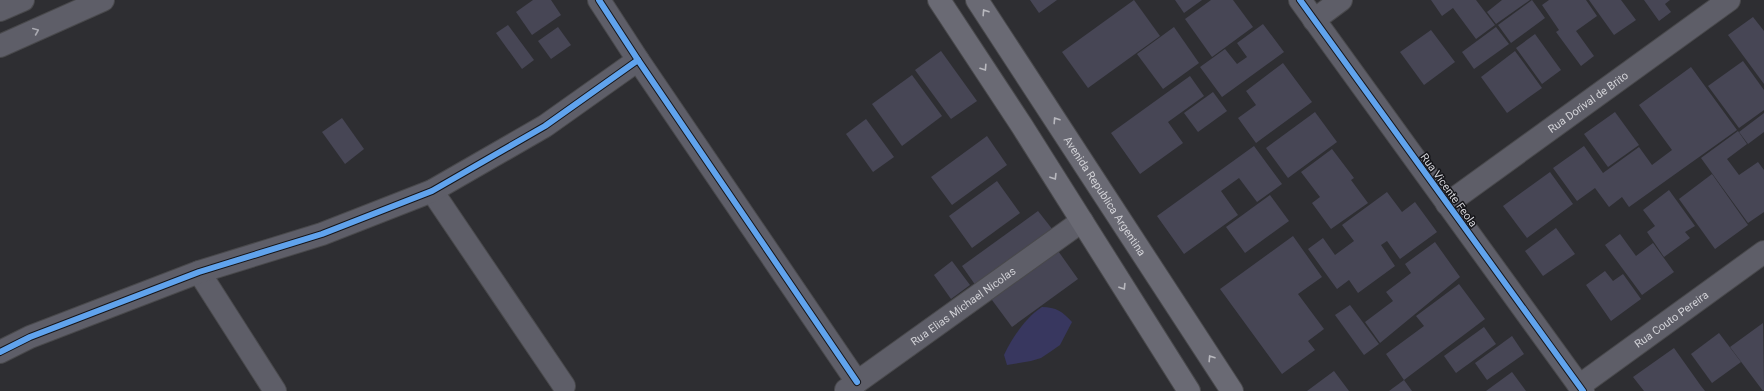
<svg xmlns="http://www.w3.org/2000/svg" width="1764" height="391" viewBox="0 0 1764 391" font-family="Roboto,sans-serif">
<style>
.green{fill:#38375f}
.building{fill:#474655}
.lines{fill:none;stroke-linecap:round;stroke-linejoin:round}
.street-casing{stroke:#49494c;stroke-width:24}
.secondary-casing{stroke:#49494c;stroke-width:24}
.street{stroke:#5e5e68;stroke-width:22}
.secondary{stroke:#6a6a74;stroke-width:22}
.cycleway-casing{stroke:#151519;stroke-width:8}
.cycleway{stroke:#60a3ed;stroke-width:6}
.oneway{stroke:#b8b8be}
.oneway2{stroke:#a9a9b0}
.labels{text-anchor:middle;stroke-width:3;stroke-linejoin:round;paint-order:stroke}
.street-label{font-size:11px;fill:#d2d2d7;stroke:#151519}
</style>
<rect width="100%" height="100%" fill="#2e2e32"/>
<path class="green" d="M 1042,307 C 1056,307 1063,312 1072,322 L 1060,345 L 1050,352 L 1041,358 L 1031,361 L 1007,365 L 1004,355 C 1012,338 1026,317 1042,307 Z"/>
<g class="building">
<path d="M 533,0 L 551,0 L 561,15 L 532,35 L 516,12 Z"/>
<path d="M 1030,0 L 1057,0 L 1039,13 Z"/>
<path d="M 1134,0 L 1160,36 L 1088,88 L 1062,52 Z"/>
<path d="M 1175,0 L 1202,0 L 1184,13 Z"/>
<path d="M 1211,0 L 1233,0 L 1253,27 L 1212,57 L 1185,19 Z"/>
<path d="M 1431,0 L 1476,0 L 1495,25 L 1476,39 L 1453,8 L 1442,16 Z"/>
<path d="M 1502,0 L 1530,0 L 1496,24 L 1487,12 Z"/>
<path d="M 1532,0 L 1545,18 L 1511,43 L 1498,25 Z"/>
<path d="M 1549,0 L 1586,0 L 1597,16 L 1576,31 L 1594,56 L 1581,66 L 1556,32 L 1559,30 L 1542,5 Z"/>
<path d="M 1589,0 L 1621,0 L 1636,20 L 1614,35 Z"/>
<path d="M 1644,0 L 1670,0 L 1665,4 L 1671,12 L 1659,21 Z"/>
<path d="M 1753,17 L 1764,31 L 1764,84 L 1728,35 Z"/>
<path d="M 1263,24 L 1284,52 L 1222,97 L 1200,67 L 1225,49 L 1237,64 L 1247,57 L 1237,43 Z"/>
<path d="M 508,25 L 534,60 L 522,69 L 496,33 Z"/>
<path d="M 558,27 L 571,45 L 551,59 L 538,41 Z"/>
<path d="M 1174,27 L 1199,63 L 1163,89 L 1137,54 Z"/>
<path d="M 1496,27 L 1509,44 L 1474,69 L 1462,52 Z"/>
<path d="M 1431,30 L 1455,62 L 1424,85 L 1400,52 Z"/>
<path d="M 1535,34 L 1561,70 L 1542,84 L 1516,48 Z"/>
<path d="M 941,51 L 977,101 L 951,119 L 915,70 Z"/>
<path d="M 1515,51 L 1542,88 L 1507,113 L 1481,77 Z"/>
<path d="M 1743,61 L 1764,90 L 1764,110 L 1739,128 L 1708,86 Z"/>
<path d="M 1283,63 L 1312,102 L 1256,143 L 1238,118 L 1256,105 L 1246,91 Z"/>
<path d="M 1691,67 L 1737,130 L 1629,207 L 1622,197 L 1609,207 L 1595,188 L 1577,201 L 1553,168 L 1584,146 L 1603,173 L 1639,147 L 1652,165 L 1672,150 L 1639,105 Z"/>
<path d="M 912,75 L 942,116 L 902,146 L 872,104 Z"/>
<path d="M 1190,76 L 1204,96 L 1168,122 L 1183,143 L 1140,174 L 1111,133 Z"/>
<path d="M 1213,92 L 1227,111 L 1198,132 L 1184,113 Z"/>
<path d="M 1315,112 L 1337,142 L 1288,178 L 1266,148 Z"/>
<path d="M 1615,112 L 1639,145 L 1608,167 L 1584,134 Z"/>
<path d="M 1764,113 L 1764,132 L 1748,144 L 1739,132 Z"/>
<path d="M 342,118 L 364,149 L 345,164 L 322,132 Z"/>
<path d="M 866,119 L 894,157 L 873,172 L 846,134 Z"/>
<path d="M 1738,131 L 1747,144 L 1727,159 L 1739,175 L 1758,162 L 1764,170 L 1764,212 L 1748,223 L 1701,158 Z"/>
<path d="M 987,136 L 1007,165 L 952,205 L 931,177 Z"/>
<path d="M 1254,146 L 1282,184 L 1257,202 L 1239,178 L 1221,191 L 1238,215 L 1184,254 L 1157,216 Z"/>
<path d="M 1332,149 L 1354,178 L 1351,180 L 1368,203 L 1331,229 L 1312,203 L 1320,197 L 1301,172 Z"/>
<path d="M 1550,172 L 1573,204 L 1527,238 L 1503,206 Z"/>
<path d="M 1712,174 L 1748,225 L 1715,249 L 1679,199 Z"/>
<path d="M 997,181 L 1020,213 L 972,248 L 949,216 Z"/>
<path d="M 1669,190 L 1695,226 L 1685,232 L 1690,238 L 1664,257 L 1647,232 L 1655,226 L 1643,210 Z"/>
<path d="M 1387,192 L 1402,212 L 1415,202 L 1437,232 L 1400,259 L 1387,241 L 1381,245 L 1395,266 L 1358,293 L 1349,280 L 1337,289 L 1308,249 L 1323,238 L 1335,255 L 1354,241 L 1342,225 Z"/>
<path d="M 1270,195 L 1289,221 L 1245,253 L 1226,227 Z"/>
<path d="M 1038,211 L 1053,230 L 976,286 L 962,266 Z"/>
<path d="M 1556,228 L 1575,254 L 1543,276 L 1525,251 Z"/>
<path d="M 1620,234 L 1636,256 L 1653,243 L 1674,272 L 1642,295 L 1605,245 Z"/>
<path d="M 1293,236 L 1322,277 L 1298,294 L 1324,329 L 1308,341 L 1315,350 L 1282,374 L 1220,289 Z"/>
<path d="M 1435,242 L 1460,277 L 1380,343 L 1365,322 L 1393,301 L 1386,292 L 1411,273 L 1405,264 Z"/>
<path d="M 1056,248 L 1078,279 L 1012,327 L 989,296 Z"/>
<path d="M 952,261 L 970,285 L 951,299 L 934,275 Z"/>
<path d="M 1605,271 L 1613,281 L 1623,274 L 1641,299 L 1611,321 L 1586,285 Z"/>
<path d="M 1459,284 L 1485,319 L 1404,380 L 1386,354 L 1424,326 L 1416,316 Z"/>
<path d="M 1350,305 L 1379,344 L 1364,355 L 1335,315 Z"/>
<path d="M 1763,323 L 1764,390 L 1763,391 L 1730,347 Z"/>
<path d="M 1484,327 L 1496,344 L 1456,373 L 1444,356 Z"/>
<path d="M 1719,333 L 1741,362 L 1712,383 L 1691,354 Z"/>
<path d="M 1512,336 L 1524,354 L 1487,380 L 1475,363 Z"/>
<path d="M 1674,348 L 1701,386 L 1705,391 L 1644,391 L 1633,377 Z"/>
<path d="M 1334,371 L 1349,391 L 1307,391 Z"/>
<path d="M 1512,372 L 1526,391 L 1486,391 Z"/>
<path d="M 1404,380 L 1412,391 L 1389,391 Z"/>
</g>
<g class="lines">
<g class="street-casing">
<g id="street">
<path d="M 599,0 L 638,60 L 857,382"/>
<path d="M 1300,0 L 1583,391"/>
<path d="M 0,10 L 23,0"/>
<path d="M 1314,20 L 1341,0"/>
<path d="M 0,46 L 103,0"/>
<path d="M 432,191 L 564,386"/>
<path id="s1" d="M 1447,204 L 1729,0"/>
<path d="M 199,272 L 275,391"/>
<path d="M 0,352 L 30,337 L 199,272 L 322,234 L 432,191 L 545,126 L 638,60"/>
<path id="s2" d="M 1579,386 L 1764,252"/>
<path id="s3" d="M 846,390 L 1082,221"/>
</g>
</g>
<g class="secondary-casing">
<g id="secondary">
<path d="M 939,0 L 1022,126 L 1189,391"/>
<path id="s4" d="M 977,0 L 1232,391"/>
</g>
</g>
<use href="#street" class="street"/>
<use href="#secondary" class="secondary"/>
<g class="cycleway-casing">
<g id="cycleway">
<path d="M 599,0 L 638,60 L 857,382"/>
<path d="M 1300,0 L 1583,391"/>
<path d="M 0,352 L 30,337 L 199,272 L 322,234 L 432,191 L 545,126 L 638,60"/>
</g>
</g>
<use href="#cycleway" class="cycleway"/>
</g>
<defs><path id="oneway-chevron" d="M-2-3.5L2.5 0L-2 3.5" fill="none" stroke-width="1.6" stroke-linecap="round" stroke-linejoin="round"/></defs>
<g class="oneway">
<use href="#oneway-chevron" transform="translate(985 12) rotate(-123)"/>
<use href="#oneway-chevron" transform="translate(984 68) rotate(57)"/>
<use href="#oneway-chevron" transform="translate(1056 120) rotate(-123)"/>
<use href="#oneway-chevron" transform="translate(1054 177) rotate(58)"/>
<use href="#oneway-chevron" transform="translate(1123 287) rotate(58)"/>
<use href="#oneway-chevron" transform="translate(1211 358) rotate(-123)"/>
</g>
<use class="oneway2" href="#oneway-chevron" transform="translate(36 31) rotate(-23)"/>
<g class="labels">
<g class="street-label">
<text dy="4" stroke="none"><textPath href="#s1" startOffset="174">Rua Dorival de Brito</textPath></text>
<text transform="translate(1449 190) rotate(54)" y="4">Rua Vicente Feola</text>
<text dy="4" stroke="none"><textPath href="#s4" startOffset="234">Avenida Republica Argentina</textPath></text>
<text dy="4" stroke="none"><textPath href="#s3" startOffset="144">Rua Elias Michael Nicolas</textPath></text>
<text dy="4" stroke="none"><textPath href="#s2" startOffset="114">Rua Couto Pereira</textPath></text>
</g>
</g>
</svg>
